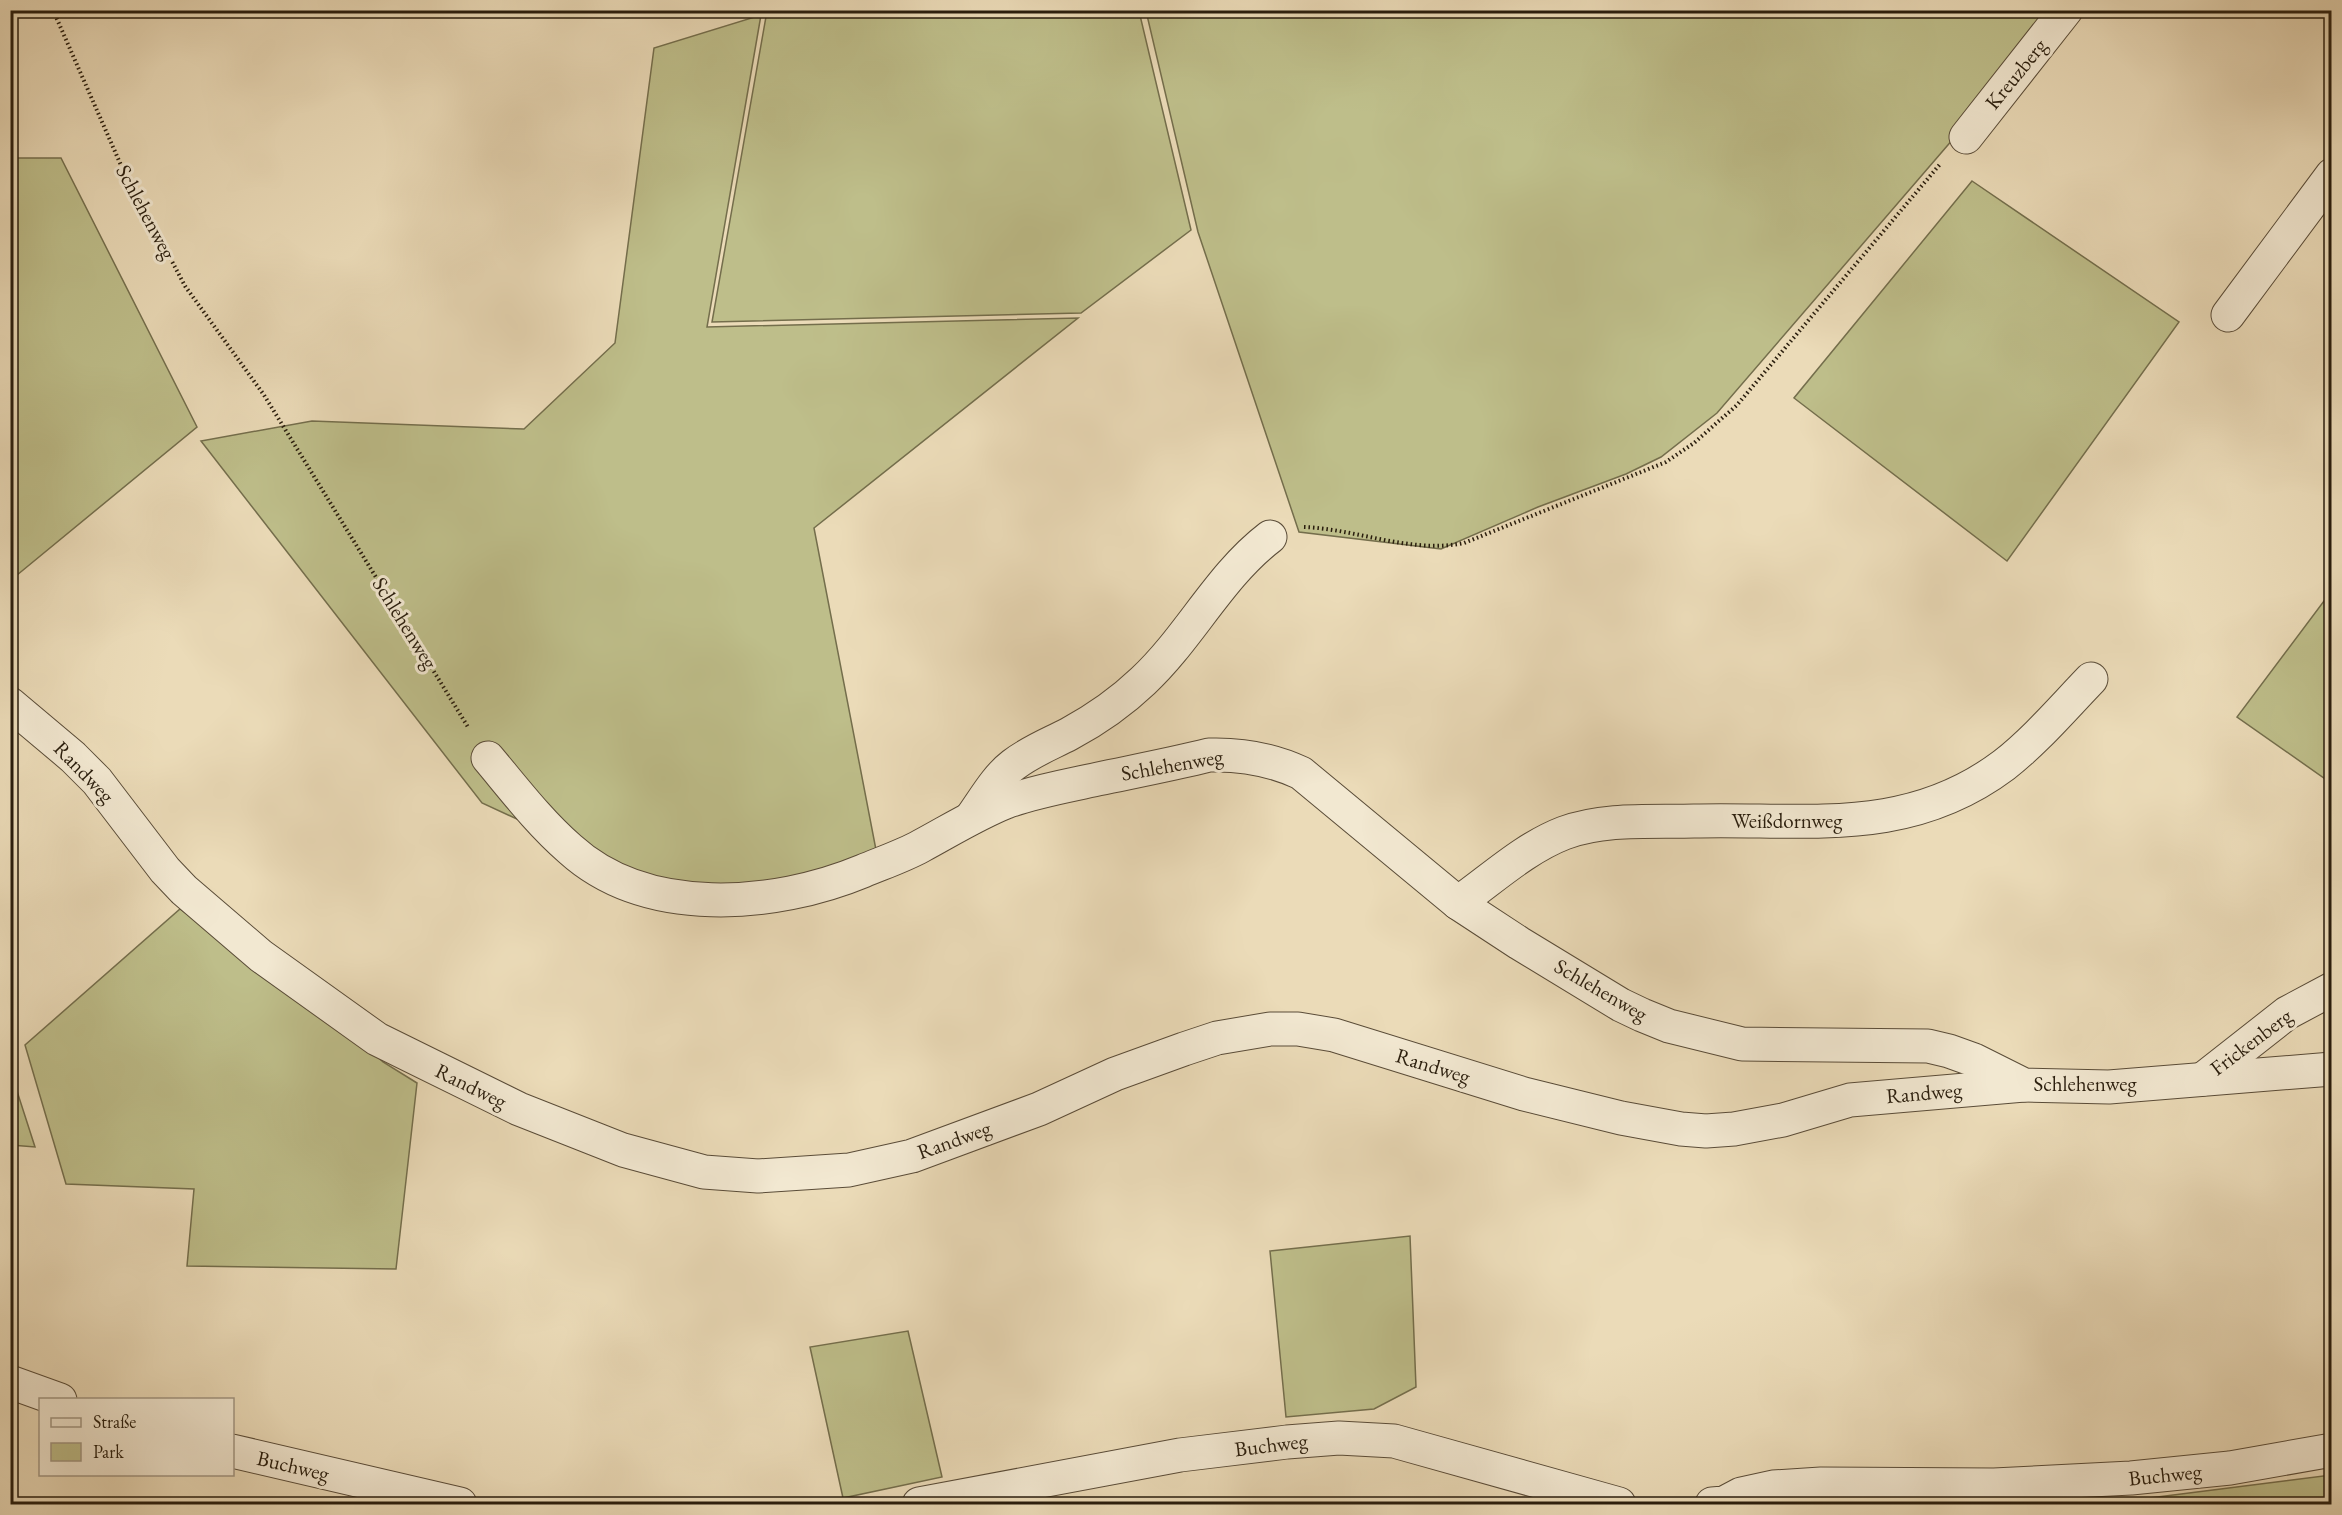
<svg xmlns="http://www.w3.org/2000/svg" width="2342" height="1515" viewBox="0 0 2342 1515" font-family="'EB Garamond',serif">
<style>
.green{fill:#bebe8a;stroke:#746e4c;stroke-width:1.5}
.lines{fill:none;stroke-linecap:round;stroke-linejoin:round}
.minor-casing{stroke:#5a4c38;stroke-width:35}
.path{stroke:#291d0d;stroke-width:4;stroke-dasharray:1.5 3;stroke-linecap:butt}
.minor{stroke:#f2e8d1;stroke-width:33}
.labels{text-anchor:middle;stroke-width:6;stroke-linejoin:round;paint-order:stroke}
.street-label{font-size:21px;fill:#291d0d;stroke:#f2e8d1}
</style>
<rect width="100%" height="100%" fill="#ebdbb8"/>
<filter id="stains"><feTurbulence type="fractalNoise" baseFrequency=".00333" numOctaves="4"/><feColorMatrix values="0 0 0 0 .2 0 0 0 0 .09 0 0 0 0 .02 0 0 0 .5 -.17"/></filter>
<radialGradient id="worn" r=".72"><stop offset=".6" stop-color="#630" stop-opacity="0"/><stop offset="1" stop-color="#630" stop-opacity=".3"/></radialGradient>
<g class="green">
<path d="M 767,11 L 1139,11 L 1191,230 L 1081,313 L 712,322 Z"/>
<path d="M 1146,11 L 2059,11 L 1960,131 L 1717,413 L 1661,457 L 1626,474 L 1538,507 L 1441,549 L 1299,532 L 1198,232 Z"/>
<path d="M 761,15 L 707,327 L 1078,318 L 814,528 L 877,855 L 741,893 L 648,879 L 482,803 L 201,441 L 312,421 L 524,429 L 615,343 L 654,48 Z"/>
<path d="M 11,158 L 61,158 L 197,427 L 11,580 Z"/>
<path d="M 1972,181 L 2179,322 L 2007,561 L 1794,398 Z"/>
<path d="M 2324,601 L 2332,606 L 2331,783 L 2237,717 Z"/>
<path d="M 180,909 L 341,1023 L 383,1062 L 417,1083 L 396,1269 L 187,1266 L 194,1189 L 66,1184 L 25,1045 Z"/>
<path d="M 11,1086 L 16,1088 L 35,1147 L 11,1145 Z"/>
<path d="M 1410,1236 L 1416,1387 L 1374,1409 L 1286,1417 L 1270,1251 Z"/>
<path d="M 908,1331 L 942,1477 L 843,1498 L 810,1347 Z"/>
<path d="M 2331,1475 L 2331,1504 L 2102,1504 Z"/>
</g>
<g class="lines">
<g class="minor-casing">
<g id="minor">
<path d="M 1966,137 L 2066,10"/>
<path d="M 2228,315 L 2332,175"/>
<path d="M 10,704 L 73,757 L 97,781 L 165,870 L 184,890 L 261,956 L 377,1039 L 519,1109 L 623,1150 L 704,1172 L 758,1176 L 849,1170 L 912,1156 L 1039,1109 L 1115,1074 L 1184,1049 L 1217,1038 L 1270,1029 L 1298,1029 L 1334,1035 L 1524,1094 L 1621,1118 L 1681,1129 L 1706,1131 L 1734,1129 L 1783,1120 L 1850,1100 L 2024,1085"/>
<path d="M 488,758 C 514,789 539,822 570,849 C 646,918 774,908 863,871 C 882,863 903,856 921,846 C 949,831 976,814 1006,802 C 1036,791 1067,786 1098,779 C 1136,771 1173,764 1209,755 C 1242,754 1271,759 1301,773 L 1458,903 L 1519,943 L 1621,1005 L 1642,1015 L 1669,1026 L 1742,1044 L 1928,1046 L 1949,1051 L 1974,1060 L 2024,1085 L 2109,1087 L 2332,1069"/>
<path d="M 971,818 C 984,800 996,778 1013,765 C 1031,751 1050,744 1069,734 C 1095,720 1122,701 1143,681 C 1190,637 1219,576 1270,537"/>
<path d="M 1458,903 C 1492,879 1525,848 1564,833 C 1604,818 1652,822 1694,821 C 1806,818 1907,838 2004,765 C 2036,740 2063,708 2091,679"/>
<path d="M 2203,1079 L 2287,1013 L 2332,989"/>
<path d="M 10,1382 L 60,1400"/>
<path d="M 232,1451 L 460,1504"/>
<path d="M 919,1504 L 1180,1455 L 1287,1442 L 1339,1438 L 1394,1441 L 1619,1504"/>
<path d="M 1712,1504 L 1724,1503 L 1741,1494 L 1773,1487 L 1821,1484 L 1994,1485 L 2131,1478 L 2230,1468 L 2332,1450"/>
</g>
</g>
<g class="path">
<path d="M 53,10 L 120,163 L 185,286 L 264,395 L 468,727"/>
<path d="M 2307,10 L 2332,18"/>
<path d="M 1304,527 C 1357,529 1411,554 1464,543 L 1666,462 L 1694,443 L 1737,405 L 1941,163"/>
</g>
<use href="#minor" class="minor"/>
</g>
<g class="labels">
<g class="street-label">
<text transform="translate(2016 74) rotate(-51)" y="7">Kreuzberg</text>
<text transform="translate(146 212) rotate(62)" y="7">Schlehenweg</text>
<text transform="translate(405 623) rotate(58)" y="7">Schlehenweg</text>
<text transform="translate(1172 765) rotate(-10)" y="7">Schlehenweg</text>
<text transform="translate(84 772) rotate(46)" y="7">Randweg</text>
<text x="1787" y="828">Weißdornweg</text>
<text transform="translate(1601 990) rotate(30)" y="7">Schlehenweg</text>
<text transform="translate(2251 1042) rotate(-37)" y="7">Frickenberg</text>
<text transform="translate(1433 1066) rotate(17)" y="7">Randweg</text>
<text x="2085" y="1091">Schlehenweg</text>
<text transform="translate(471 1086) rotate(26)" y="7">Randweg</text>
<text transform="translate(1924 1093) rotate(-5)" y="7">Randweg</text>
<text transform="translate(954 1140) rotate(-20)" y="7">Randweg</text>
<text transform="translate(1271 1445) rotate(-7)" y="7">Buchweg</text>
<text transform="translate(293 1466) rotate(13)" y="7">Buchweg</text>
<text transform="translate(2165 1475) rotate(-6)" y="7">Buchweg</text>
</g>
</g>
<rect width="2342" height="1515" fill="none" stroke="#ebdbb8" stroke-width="36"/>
<rect x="12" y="12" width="2318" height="1491" fill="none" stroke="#291d0d" stroke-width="3"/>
<rect x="18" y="18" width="2306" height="1479" fill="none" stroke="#291d0d" stroke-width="1.5"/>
<rect x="39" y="1398" width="195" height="78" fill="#f2e8d1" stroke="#a29783" stroke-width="1.5"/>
<rect x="51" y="1418" width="30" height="9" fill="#f2e8d1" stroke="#a29783" stroke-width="1.5"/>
<text x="93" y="1428" font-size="18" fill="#291d0d">Straße</text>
<rect x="51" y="1443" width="30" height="18" fill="#bebe8a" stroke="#a29783" stroke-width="1.5"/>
<text x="93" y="1458" font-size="18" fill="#291d0d">Park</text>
<rect width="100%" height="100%" filter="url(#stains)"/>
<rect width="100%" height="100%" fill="url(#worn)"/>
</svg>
